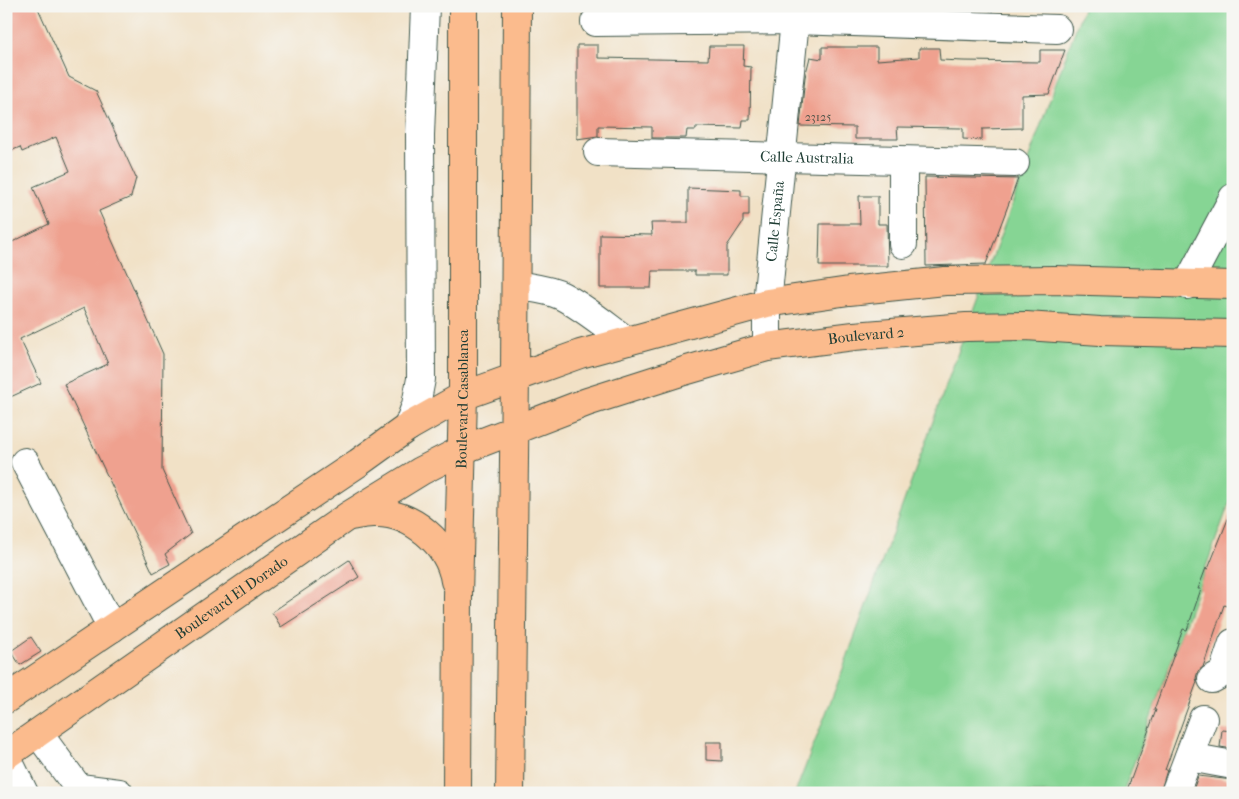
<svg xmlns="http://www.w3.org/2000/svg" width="1239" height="799" viewBox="0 0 1239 799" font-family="'IM FELL French Canon',serif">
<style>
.green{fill:#86d594;stroke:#528964}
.building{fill:#efa18f}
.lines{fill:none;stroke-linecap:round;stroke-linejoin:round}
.minor-casing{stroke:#3e564a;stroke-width:30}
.major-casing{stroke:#3e564a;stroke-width:30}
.minor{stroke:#fff;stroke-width:28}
.major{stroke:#fbbb8d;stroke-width:28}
.labels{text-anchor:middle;stroke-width:5;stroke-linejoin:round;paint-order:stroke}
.number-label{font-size:12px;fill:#53564b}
.street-label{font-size:15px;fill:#1f3d34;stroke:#f6f6f2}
</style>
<rect width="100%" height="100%" fill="#f6f6f2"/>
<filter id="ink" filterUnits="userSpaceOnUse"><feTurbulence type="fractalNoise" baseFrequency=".02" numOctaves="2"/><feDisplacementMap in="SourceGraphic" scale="10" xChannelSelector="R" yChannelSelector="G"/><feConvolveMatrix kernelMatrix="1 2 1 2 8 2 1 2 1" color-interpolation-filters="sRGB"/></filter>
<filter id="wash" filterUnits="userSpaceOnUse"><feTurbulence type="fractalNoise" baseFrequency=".0096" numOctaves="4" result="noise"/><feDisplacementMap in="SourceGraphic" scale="20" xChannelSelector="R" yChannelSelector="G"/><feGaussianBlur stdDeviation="1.12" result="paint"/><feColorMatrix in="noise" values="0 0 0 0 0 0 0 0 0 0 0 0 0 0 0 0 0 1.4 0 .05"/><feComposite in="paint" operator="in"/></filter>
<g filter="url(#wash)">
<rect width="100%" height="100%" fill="#f1e1c6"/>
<path class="green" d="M 1084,6 L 1233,6 L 1233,493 L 1123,793 L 795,793 L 840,677 Z"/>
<g id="blocks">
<g class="building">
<path d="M 6,6 L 37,6 L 69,77 L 96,91 L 136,178 L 131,197 L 99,211 L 163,354 L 162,470 L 191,534 L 165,554 L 170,564 L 153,573 L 64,384 L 108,364 L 84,308 L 20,339 L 41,383 L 6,399 L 6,245 L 49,224 L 33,187 L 70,171 L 56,137 L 22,152 L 20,147 L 6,153 Z"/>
<path d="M 577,45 L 598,45 L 598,58 L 708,60 L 709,46 L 744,46 L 743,66 L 751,67 L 750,120 L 743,120 L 742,128 L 696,127 L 696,130 L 687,130 L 686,138 L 652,138 L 652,127 L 598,126 L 598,136 L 577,139 Z"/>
<path d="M 822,47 L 877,47 L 877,60 L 919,57 L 919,48 L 939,48 L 940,60 L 963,61 L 1040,62 L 1040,50 L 1065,50 L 1049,94 L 1022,95 L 1022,128 L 982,129 L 982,140 L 963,139 L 963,129 L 961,128 L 897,127 L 898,139 L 855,139 L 855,127 L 800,126 L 805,77 L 810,57 L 822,59 Z"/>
<path d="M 925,177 L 1018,179 L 986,264 L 926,266 Z"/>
<path d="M 688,188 L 741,190 L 741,196 L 749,196 L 749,216 L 743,216 L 743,222 L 727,246 L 727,275 L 695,275 L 695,271 L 652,271 L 651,288 L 600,288 L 600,234 L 652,235 L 651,223 L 688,223 Z"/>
<path d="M 859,196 L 878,196 L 878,224 L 887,224 L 888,266 L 819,266 L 820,224 L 860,224 Z"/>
<path d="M 1232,509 L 1233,588 L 1226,606 L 1224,605 L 1203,667 L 1198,671 L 1196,678 L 1197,682 L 1165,770 L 1167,770 L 1160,793 L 1126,793 L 1156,710 L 1154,710 L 1183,629 L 1187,630 L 1201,589 L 1198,589 L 1206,568 L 1208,569 Z"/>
<path d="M 349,560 L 359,577 L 281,627 L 272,612 Z"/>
<path d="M 31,637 L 41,652 L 20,665 L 11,651 Z"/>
<path d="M 1222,730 L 1233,731 L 1233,749 L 1220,747 Z"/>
<path d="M 706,742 L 722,742 L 722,761 L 706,760 Z"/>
<path d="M 1198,776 L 1233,780 L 1233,793 L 1192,793 Z"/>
</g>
</g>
</g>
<g filter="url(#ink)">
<use href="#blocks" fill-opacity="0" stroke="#3e564a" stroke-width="1"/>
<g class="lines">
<g class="minor-casing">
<g id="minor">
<path d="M 595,22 L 795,20 L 1057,29"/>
<path id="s1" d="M 598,152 L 1015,163"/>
<path d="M 903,161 L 903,244"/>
<path d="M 516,285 C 531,288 548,289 562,296 C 585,308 606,326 627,341"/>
<path d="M 1187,285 L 1233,198"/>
<path id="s2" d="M 767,347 L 767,303 L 795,20 L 802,6"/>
<path d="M 408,427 L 416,405 L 421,379 L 420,135 L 425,6"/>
<path d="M 25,462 L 112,628"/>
<path d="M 1212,679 L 1223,673 L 1233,643"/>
<path d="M 38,733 L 82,793"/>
<path d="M 6,756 L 24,793"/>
<path d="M 1189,757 L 1233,765"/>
<path d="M 80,788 L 119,793"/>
<path d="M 1175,793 L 1203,719"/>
</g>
</g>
<g class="major-casing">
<g id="major">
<path d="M 350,516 C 357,515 365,513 373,513 C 411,511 449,544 455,581"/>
<path d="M 6,699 L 358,463 L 408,427 L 463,396 L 580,354 L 767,303 L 849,291 L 945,281 L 1054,280 L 1233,285"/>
<path id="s3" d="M 6,755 L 348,516 L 421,471 L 462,450 L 587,402 L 684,371 L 767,347 L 854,336 L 966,327 L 1026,326 L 1100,331 L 1233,334"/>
<path id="s4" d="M 457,793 L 458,596 L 463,396 L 463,6"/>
<path d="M 510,793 L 515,376 L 517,6"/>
</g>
</g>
<use href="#minor" class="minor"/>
<use href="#major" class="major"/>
</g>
</g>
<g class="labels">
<g class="number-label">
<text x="818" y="121">23125</text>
</g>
<g class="street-label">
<text dy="5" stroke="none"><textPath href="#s1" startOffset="209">Calle Australia</textPath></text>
<text dy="5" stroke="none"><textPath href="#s2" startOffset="126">Calle España</textPath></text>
<text dy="5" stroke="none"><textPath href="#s3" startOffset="971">Boulevard 2</textPath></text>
<text dy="5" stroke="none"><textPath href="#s4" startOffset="394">Boulevard Casablanca</textPath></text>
<text dy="5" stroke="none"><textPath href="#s3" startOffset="275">Boulevard El Dorado</textPath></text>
</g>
</g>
<rect width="1239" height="799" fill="none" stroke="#f6f6f2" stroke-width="25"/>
</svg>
